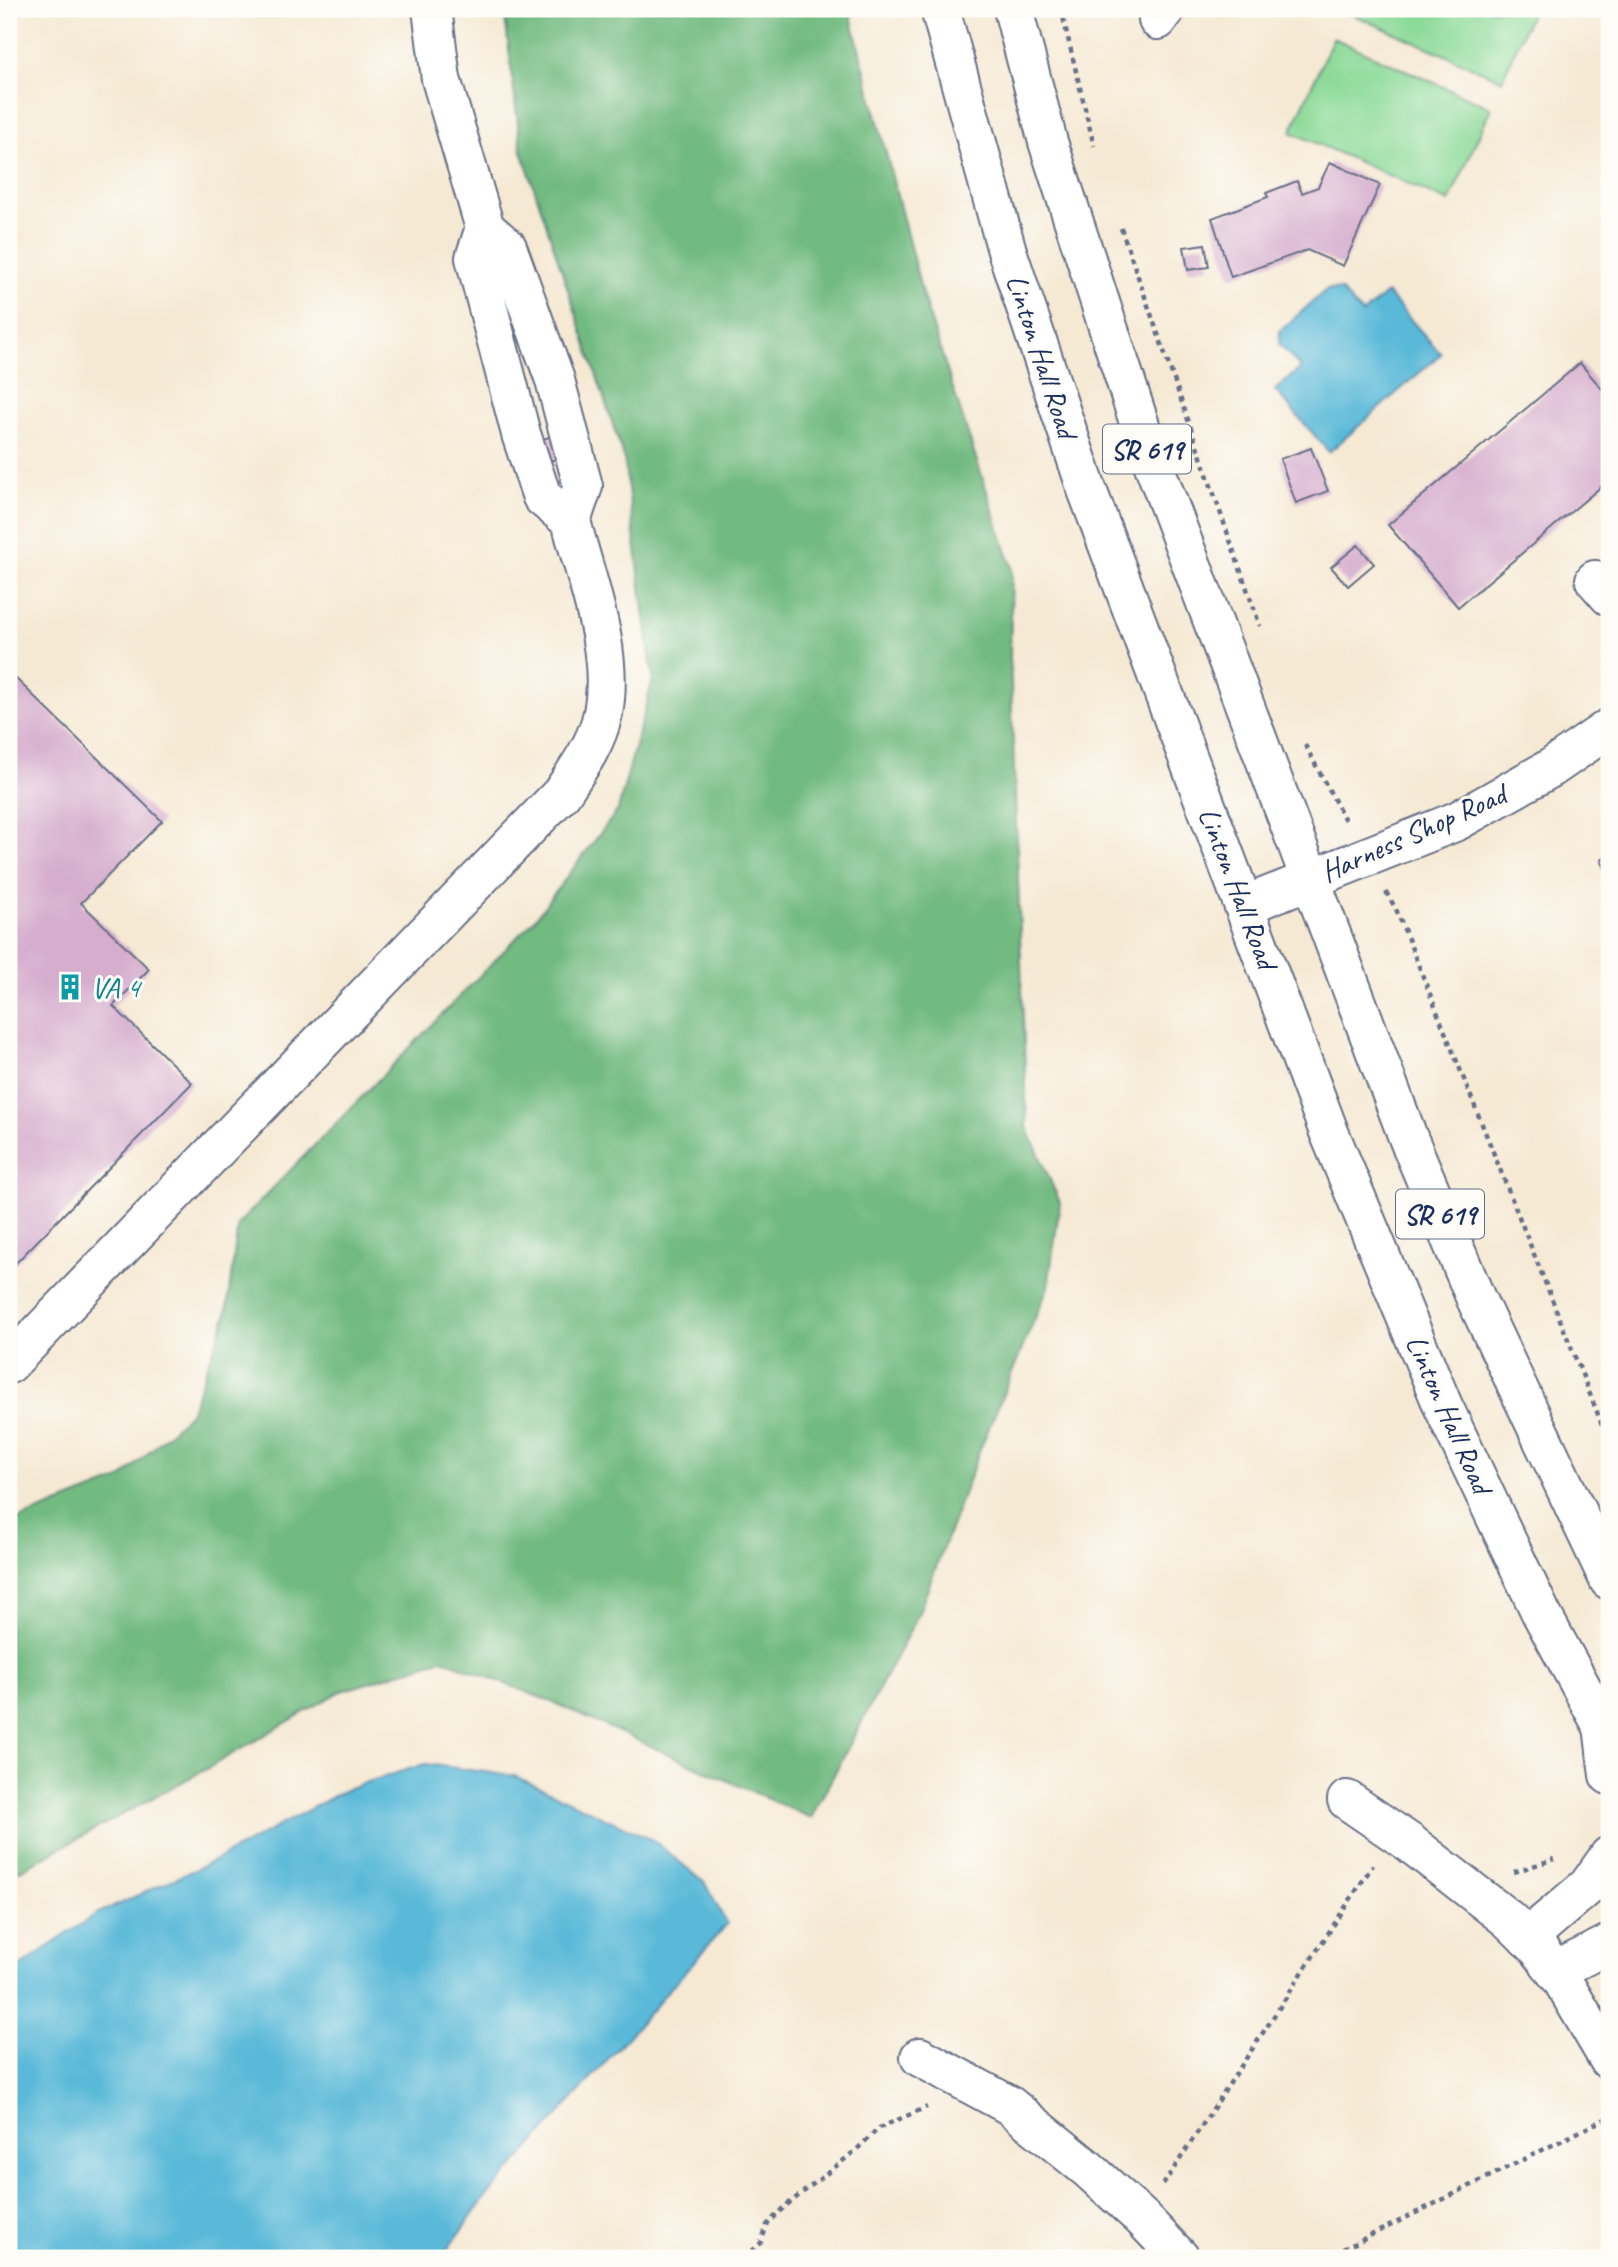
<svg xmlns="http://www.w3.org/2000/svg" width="1618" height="2267" viewBox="0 0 1618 2267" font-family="Caveat,sans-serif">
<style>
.green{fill:#8cda98;stroke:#54847b;stroke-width:2}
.forest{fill:#71ba80;stroke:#46746f;stroke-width:2}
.water{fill:#5ab9d8;stroke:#3a749b;stroke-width:2}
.building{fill:#d6adcd}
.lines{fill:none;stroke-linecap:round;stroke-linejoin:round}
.minor-casing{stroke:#677087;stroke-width:42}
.major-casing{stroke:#677087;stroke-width:42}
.path{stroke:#677087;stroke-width:4.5;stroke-dasharray:5 5;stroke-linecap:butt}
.minor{stroke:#fff;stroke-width:38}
.major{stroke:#fff;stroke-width:38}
.labels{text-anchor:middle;stroke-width:6;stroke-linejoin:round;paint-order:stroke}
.shield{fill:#fdfcf7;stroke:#5f6c8c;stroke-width:2}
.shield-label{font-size:28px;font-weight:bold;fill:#1b2f5e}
.street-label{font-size:30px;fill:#1b2f5e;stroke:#fdfcf7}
.culture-label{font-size:30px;fill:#0d838f;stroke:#fdfcf7;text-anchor:start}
</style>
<rect width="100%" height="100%" fill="#fdfcf7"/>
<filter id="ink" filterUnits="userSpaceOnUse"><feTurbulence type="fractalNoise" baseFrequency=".0143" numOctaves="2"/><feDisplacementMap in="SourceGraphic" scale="14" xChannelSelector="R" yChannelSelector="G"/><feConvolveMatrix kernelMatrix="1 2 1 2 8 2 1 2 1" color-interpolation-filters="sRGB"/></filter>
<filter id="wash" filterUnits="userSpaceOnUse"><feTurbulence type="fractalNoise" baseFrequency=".00686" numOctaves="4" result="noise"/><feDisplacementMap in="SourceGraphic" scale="28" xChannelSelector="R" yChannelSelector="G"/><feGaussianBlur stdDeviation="1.57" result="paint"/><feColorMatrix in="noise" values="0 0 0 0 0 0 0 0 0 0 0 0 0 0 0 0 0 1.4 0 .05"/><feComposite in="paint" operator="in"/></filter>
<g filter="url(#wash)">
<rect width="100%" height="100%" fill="#f5e9d3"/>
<g class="green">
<path d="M 1340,9 L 1533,9 L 1502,80 Z"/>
<path d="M 1333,38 L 1491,108 L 1449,202 L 1291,132 Z"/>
</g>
<path class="forest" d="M 504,9 L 849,9 L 923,297 L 1012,568 L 1010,656 L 1027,1127 L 1060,1203 L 1048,1287 L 980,1449 L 918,1615 L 811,1818 L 554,1703 L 442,1659 L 339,1692 L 210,1767 L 9,1876 L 9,1523 L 121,1479 L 190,1413 L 226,1316 L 238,1224 L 533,921 L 618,810 L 653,679 L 624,458 L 521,148 Z"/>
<g class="water">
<path d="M 1327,289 L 1341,290 L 1362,314 L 1387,293 L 1441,354 L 1329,452 L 1275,390 L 1301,368 L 1279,344 L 1280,331 Z"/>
<path d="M 425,1764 L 515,1776 L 653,1840 L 704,1882 L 727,1924 L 482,2202 L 441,2258 L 9,2258 L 9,1974 L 96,1914 L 214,1861 L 349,1788 Z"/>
</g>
<g id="blocks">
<g class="building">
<path d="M 1330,162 L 1380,185 L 1343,266 L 1307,250 L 1231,277 L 1212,218 L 1268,197 L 1266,193 L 1297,181 L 1302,193 L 1318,187 Z"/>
<path d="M 1205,244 L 1209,267 L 1188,270 L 1184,247 Z"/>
<path d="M 1580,363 L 1609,397 L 1609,480 L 1458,607 L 1388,525 Z"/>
<path d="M 553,436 L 560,458 L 546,462 L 539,440 Z"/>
<path d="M 1311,448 L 1328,491 L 1296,503 L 1280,459 Z"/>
<path d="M 1358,545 L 1374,564 L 1348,586 L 1331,567 Z"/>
<path d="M 9,672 L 162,821 L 81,903 L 149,969 L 113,1006 L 192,1083 L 9,1270 Z"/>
<path d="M 1609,855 L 1609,876 L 1601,860 Z"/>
</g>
</g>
</g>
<g filter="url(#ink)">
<use href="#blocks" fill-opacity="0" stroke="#677087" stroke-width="2"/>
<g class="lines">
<g class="minor-casing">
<g id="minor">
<path d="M 432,9 L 441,79 L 485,228 L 475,258 L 521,434 L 542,497 L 571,521 L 583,486 L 555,380 L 507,247 L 485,228"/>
<path d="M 1158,20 L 1166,9"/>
<path d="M 1595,580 L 1609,596"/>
<path d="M 1246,905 L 1457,821 L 1551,768 L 1609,728"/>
<path d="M 9,1364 L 561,794 C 578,769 597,743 603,713 C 615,651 586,580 571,521"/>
<path d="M 1347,1800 L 1410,1843 L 1508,1919 L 1537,1947 L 1562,1980 L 1609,2060"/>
<path d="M 920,2057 L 1009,2105 L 1088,2169 L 1142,2218 L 1180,2258"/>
</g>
</g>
<g class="major-casing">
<g id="major">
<path d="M 940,9 L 1007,251 L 1086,487 L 1329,1132 L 1443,1406 L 1541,1613 L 1609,1738"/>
<path d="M 1013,9 L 1048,142 L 1147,447 L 1409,1140 L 1476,1299 L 1609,1580"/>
<path d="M 1603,1726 L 1609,1775"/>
<path d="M 1527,1938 L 1588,1886 L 1609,1856"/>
<path d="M 1555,1971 L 1609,1944"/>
</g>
</g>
<g class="path">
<path d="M 1061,9 L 1094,146"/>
<path d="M 1121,228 L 1260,626"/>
<path d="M 1305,745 L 1347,824"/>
<path d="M 1386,892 L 1396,909 L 1609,1442"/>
<path d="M 1514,1872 L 1555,1859"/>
<path d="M 1605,2098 L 1609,2107"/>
<path d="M 1163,2185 L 1373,1865"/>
<path d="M 744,2258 L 761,2243 L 767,2225 L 783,2208 L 854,2152 L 879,2128 L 927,2107"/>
<path d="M 1325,2258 L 1609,2117"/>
</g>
<use href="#minor" class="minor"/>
<use href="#major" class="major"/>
</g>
</g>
<defs>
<g id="building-bare" transform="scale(2.1)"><path d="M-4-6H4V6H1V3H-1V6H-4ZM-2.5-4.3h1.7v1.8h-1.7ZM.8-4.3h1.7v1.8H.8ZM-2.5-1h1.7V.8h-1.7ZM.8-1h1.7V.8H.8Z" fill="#0f9aa8" stroke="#fdfcf7" stroke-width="2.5" paint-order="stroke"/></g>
</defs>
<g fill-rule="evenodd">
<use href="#building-bare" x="70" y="987"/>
</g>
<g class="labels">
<g class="shield">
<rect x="1103" y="424.5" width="88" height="49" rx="5"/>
<rect x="1396" y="1189.5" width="88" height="49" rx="5"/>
</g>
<g class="shield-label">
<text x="1147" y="459">SR 619</text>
<text x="1440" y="1224">SR 619</text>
</g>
<g class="street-label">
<text transform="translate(1042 356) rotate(72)" y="10">Linton Hall Road</text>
<text transform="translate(1413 833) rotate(-24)" y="10">Harness Shop Road</text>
<text transform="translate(1238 888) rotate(69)" y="10">Linton Hall Road</text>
<text transform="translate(1449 1414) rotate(66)" y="10">Linton Hall Road</text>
</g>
<g class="culture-label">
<text x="91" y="997">VA 4</text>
</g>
</g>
<rect width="1618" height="2267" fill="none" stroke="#fdfcf7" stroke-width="35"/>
</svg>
